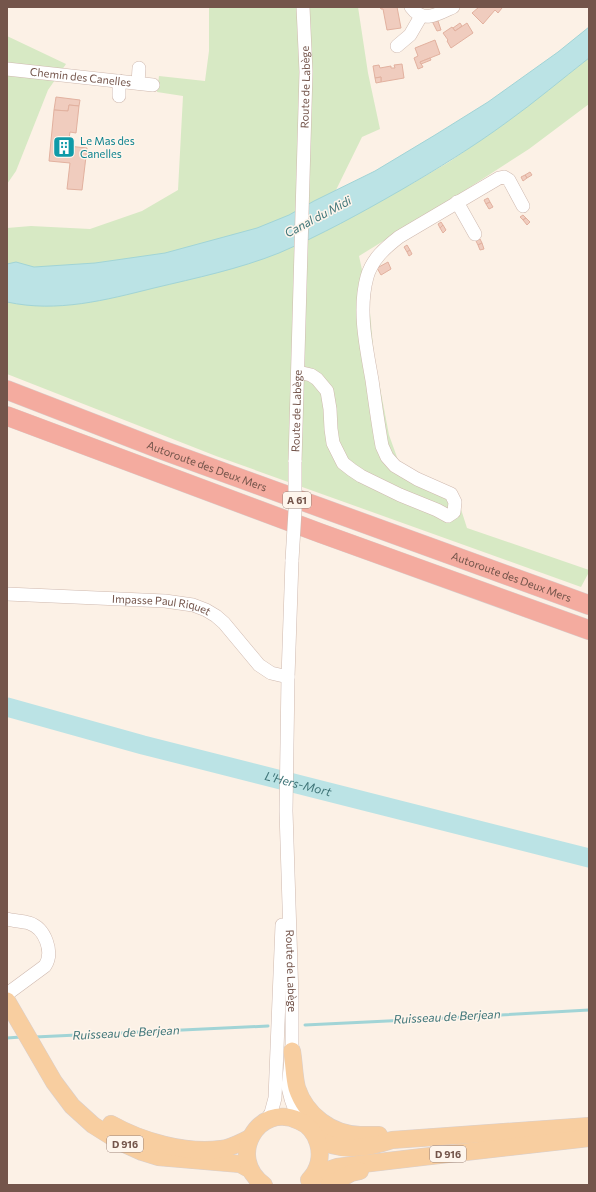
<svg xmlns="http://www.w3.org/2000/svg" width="596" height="1192" viewBox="0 0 596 1192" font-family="Commissioner,sans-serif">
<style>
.green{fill:#d7e9c4}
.water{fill:#bbe3e5;stroke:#a1d4d6}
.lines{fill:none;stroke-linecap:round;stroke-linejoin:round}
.stream{stroke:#a1d4d6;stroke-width:3}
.river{stroke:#bbe3e5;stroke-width:19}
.building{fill:#f0ccbe;stroke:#e2b19f}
.minor-casing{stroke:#cfb9af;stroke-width:14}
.major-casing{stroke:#d8cfcd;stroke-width:18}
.highway-casing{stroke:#d8cfcd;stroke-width:20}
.minor{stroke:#fff;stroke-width:13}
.major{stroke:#f8cea0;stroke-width:17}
.highway{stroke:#f4ab9f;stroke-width:19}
.minor-bridge-casing{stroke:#cfb9af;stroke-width:14;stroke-linecap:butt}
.minor-bridge{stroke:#fff;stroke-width:13}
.labels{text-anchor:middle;stroke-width:3;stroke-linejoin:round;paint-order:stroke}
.shield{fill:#fef5ec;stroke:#9d857b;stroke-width:1}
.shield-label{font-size:10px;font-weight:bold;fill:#74554b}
.street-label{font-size:11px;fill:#74554b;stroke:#fef5ec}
.culture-label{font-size:11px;fill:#0d838f;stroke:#fef5ec;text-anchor:start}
.water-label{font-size:12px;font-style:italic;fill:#407679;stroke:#fef5ec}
</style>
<rect width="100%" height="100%" fill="#fcf1e6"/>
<g class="green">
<path d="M 209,7 L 358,7 L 368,73 L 380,129 L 362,137 L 336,190 L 408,186 L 449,162 L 507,122 L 589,58 L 589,104 L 529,149 L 450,200 L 359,256 L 369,302 L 374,356 L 389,435 L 398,460 L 459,503 L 467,528 L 589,570 L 589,572 L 581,587 L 216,456 L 7,374 L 7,228 L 31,226 L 90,229 L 142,211 L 178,190 L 183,96 L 157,92 L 159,76 L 205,81 L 209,51 Z"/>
<path d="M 7,36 L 66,64 L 48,90 L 16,171 L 7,184 Z"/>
</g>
<path class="water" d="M 589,27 L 589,58 C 562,79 535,102 507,122 C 473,147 437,169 401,190 C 361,213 321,235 279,253 C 239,269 196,278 154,288 C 106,300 57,313 7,302 L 7,264 L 16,262 L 34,267 L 95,263 L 165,253 L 257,228 L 289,215 L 314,201 L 375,171 L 435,135 L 488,102 L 558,52 Z"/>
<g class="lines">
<g class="stream">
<path d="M 305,1025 L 429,1019 L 589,1010"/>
<path d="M 35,1037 L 268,1026"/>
<path d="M 7,1038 L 21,1037"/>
</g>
<path class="river" id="s1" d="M 7,707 L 143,745 L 589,858"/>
</g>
<g class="building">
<path d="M 380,7 L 397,7 L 401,28 L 387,30 L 383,9 L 381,9 Z"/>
<path d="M 479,7 L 501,7 L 502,8 L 498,13 L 495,10 L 483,24 L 472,13 Z"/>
<path d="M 432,21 L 438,21 L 441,30 L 437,31 Z"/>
<path d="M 460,23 L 462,26 L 455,31 L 453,28 Z"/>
<path d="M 467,23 L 473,33 L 451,48 L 447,41 L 448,40 L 443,33 L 452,27 L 455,31 Z"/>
<path d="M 435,40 L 440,54 L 420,62 L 423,67 L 418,69 L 414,58 L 418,56 L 415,48 Z"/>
<path d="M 430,58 L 431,60 L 421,64 L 420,62 Z"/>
<path d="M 402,64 L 404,78 L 381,82 L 381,77 L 375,78 L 373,66 L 379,65 L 380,68 L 391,66 L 391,68 L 395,68 L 394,65 Z"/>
<path d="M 381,77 L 381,82 L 376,83 L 375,78 Z"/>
<path d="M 56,97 L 80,100 L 79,106 L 69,105 L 68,111 L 54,110 Z"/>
<path d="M 69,105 L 79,106 L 76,133 L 70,132 L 68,146 L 87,148 L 82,190 L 67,189 L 70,163 L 49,161 L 54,110 L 68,111 Z"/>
<path d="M 530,172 L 532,175 L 527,178 L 525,175 Z"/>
<path d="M 525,175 L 527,178 L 523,181 L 521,177 Z"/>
<path d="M 488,198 L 490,202 L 486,204 L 484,200 Z"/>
<path d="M 490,202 L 493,207 L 489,209 L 486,204 Z"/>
<path d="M 523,215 L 526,218 L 523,220 L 520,217 Z"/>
<path d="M 526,218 L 530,222 L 527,225 L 523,220 Z"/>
<path d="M 441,222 L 443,225 L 440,228 L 438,224 Z"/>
<path d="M 443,225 L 446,230 L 443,233 L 440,228 Z"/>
<path d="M 480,239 L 482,243 L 478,245 L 476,241 Z"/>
<path d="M 482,243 L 484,249 L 480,250 L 478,245 Z"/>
<path d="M 407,245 L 410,250 L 407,252 L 404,247 Z"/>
<path d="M 410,250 L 412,254 L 409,256 L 407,252 Z"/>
<path d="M 388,262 L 391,269 L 381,275 L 377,268 Z"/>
</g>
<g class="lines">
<g class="minor-casing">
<g id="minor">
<path d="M 411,7 C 423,24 438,14 453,7"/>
<path d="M 397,46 L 410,35 L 421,16"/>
<path id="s2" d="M 7,69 L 153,85"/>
<path d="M 138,83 L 139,68"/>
<path d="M 119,96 L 119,81"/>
<path d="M 457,202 L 475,234"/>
<path d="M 298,372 L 311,375 L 317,379 L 327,391 L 330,409 L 331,429 L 333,443 L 343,463 L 352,470 L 361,476 L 400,495 L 437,510 L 448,516 L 454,512 L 455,502 L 451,494 L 417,479 L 395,466 L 387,457 L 382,446 C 378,424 375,402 372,380 C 366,346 358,310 367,277 C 372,259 385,248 399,237 L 499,178 L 504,177 L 509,180 L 523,206"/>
<path id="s3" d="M 295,462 L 306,72 L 303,7"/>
<path id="s4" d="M 292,560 L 288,677 L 286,811 L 292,998 L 292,1051 L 288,1087 L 291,1099 L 296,1113 L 304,1123"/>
<path id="s5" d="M 7,594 L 165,601 L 193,605 L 206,610 L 216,616 L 224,623 L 259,665 L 271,673 L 288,677"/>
<path d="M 7,919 C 14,921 22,921 29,923 C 45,928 54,952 45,966 L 7,994"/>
<path d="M 265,1122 L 271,1113 L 275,1098 L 282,925"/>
</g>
</g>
<g class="major-casing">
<g id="major">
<path d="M 7,1001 L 54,1082 L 72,1106 L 93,1125 L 120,1142 L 142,1152 L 158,1157 L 240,1164 L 249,1169"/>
<path d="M 292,1051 C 294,1062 294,1077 297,1088 C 306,1115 331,1134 360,1135 C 367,1135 373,1135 379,1135"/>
<path d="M 111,1124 C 141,1141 186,1154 221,1149 C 231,1148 241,1142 250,1138"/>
<path d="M 317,1138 C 338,1153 369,1148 392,1140 L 589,1126"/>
<path d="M 311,1179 L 328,1170 L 337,1167 L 422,1157 L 589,1138"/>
<path d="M 264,1185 C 226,1158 258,1101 299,1121 C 309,1125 315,1133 318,1143 C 322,1156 319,1170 309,1180"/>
<path d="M 329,1185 L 351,1173 L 360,1171"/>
</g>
</g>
<g class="highway-casing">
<g id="highway">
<path id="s6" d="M 7,390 L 162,450 L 589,605"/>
<path d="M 7,416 L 320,533 L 589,630"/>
</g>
</g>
<use href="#minor" class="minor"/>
<use href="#major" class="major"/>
<use href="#highway" class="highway"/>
<g class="minor-bridge-casing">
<path id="minor-bridge" d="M 292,560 L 295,511 L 295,462"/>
</g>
<use href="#minor-bridge" class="minor-bridge"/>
</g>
<defs>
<g id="building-square" transform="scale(1.15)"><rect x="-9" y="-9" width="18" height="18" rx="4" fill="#0f9aa8" stroke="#fef5ec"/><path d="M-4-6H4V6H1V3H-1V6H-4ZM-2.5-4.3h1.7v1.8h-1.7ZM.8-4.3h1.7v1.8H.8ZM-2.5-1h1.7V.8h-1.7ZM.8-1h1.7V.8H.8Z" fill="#fff"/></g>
</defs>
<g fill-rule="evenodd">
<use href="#building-square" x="64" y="147"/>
</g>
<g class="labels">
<g class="shield">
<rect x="283" y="492" width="28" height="16" rx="3"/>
<rect x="107" y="1136" width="36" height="16" rx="3"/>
<rect x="430" y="1146" width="36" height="16" rx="3"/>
</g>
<g class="shield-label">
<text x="297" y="504">A 61</text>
<text x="125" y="1148">D 916</text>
<text x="448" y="1158">D 916</text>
</g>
<g class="street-label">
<text dy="4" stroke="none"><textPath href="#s2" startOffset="74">Chemin des Canelles</textPath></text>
<text dy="4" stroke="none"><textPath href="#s3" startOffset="375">Route de Labège</textPath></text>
<text dy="4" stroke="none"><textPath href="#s3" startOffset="51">Route de Labège</textPath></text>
<text dy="4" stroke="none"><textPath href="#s6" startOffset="214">Autoroute des Deux Mers</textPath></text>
<text dy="4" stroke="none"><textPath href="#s6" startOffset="538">Autoroute des Deux Mers</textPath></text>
<text dy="4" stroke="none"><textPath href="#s5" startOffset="155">Impasse Paul Riquet</textPath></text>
<text dy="4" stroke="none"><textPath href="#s4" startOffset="411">Route de Labège</textPath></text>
</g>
<g class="culture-label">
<text x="80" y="145">Le Mas des<tspan x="80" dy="13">Canelles</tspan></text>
</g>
<g class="water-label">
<text transform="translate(318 217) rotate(-28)" y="4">Canal du Midi</text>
<text dy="4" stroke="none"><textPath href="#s1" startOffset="301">L'Hers-Mort</textPath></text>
<text transform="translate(447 1017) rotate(-3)" y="4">Ruisseau de Berjean</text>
<text transform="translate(126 1033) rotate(-3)" y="4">Ruisseau de Berjean</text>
</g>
</g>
<rect width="596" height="1192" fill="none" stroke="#74554b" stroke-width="16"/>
</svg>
